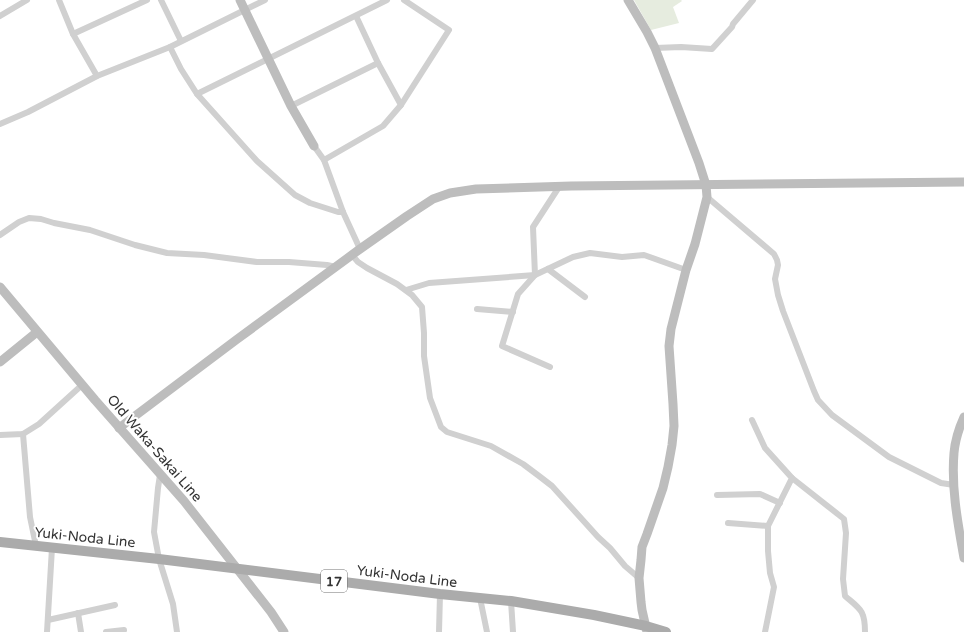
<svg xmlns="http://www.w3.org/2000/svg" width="964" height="632" viewBox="0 0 964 632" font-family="'Varela Round',sans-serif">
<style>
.green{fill:#e6ecdf}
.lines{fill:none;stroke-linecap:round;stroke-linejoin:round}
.street{stroke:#d0d0d0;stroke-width:6}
.secondary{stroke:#bdbdbd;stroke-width:9}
.primary{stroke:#ababab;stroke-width:10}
.labels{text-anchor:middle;stroke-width:4;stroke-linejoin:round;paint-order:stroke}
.shield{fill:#fff;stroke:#707070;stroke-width:1}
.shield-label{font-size:13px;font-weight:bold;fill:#333}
.street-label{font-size:14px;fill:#333;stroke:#fff}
</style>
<rect width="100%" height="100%" fill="#fff"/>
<path class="green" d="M 634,0 L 681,0 L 682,1 L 673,7 L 679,23 L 651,30 Z"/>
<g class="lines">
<g class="street">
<path d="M 59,0 L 73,34 L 97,76"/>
<path d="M 161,0 L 181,41"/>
<path d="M 0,16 L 27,0"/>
<path d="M 356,16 L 378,63 L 401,105"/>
<path d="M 73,34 L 147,0"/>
<path d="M 170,47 L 181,69 L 197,94 L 257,161 L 295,195 L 310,203 L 338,212 L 343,212"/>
<path d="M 655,48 L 681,47 L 712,49 L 732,27 L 733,24 L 753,0"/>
<path d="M 197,94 L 387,0"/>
<path d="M 291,106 L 378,63"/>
<path d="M 0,124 L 28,112 L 97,76 L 170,47 L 265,0"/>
<path d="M 314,146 L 324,160 L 343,212 L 360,249"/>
<path d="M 324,160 L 383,126 L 401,105 L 449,30 L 404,0"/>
<path d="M 707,197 L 774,254 L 777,260 L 778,265 L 775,279 L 778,295 L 783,311 L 814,391 L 818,400 L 832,415 L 889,457 L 941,483 L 954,485"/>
<path d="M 0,235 L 19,222 L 29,218 L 41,219 L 54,223 L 90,230 L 135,245 L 167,253 L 204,255 L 257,262 L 289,262 L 327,265 L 336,267"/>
<path d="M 352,255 L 358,262 L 367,268 L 397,284 L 412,295 L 422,307 L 424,333 L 424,356 L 430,398 L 441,427 L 447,432 L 491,446 L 523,464 L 539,476 L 552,486 L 598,537 L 610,548 L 625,566 L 639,578"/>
<path d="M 548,269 L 585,297"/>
<path d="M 406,290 L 429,283 L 535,275 L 573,257 L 590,253 L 622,257 L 644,255 L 686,270"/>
<path d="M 477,309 L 513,312"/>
<path d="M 550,367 L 502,346 L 518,294 L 535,275 L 533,227 L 559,187"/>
<path d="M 752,420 L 765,448 L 792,478 L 768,526 L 768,551 L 770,573 L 774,587 L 765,632"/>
<path d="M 23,434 L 30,517 L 36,546"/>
<path d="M 0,435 L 23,434 L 39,424 L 82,385"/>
<path d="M 160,475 L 158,488 L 154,532 L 159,559 L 173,604 L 177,632"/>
<path d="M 792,478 L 844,519 L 846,533 L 843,579 L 845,596 C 860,609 865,610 865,632"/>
<path d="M 717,495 L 760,494 L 780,503"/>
<path d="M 728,523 L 768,526"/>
<path d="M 480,598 L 487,632"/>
<path d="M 511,601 L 513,632"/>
<path d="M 78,613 L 81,632"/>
<path d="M 48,620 L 115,605"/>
<path d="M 47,632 L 52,548"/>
<path d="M 106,632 L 124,630"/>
<path d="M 439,632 L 440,594"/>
</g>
<g class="secondary">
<path d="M 240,0 L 291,106 L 314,146"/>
<path d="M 628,0 L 647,32 L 655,48 L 699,163 L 706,185 L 707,197 L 695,244 L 686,270 L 671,329 L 669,346 L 673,404 L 674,426 L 672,445 L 668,467 L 663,488 L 647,534 L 642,547 L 641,560 L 639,578 L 641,602 L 642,610 L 647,632"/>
<path d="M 0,287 L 95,400 L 184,501 L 271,612 L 284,632"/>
<path d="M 0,362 L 37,332"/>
<path d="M 964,417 C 959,428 955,441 954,453 C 951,488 958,524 964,558"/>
<path d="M 119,428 L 236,340 L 360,249 L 407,216 L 433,199 L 450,193 L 476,189 L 571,186 L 964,182"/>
</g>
<path class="primary" d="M 0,542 L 159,559 L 440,594 L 511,601 L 594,615 L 646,626 L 666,632"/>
</g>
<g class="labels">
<rect class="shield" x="321" y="570" width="26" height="22" rx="3"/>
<g class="shield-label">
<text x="334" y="586">17</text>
</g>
<g class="street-label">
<text transform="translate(155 448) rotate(49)" y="5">Old Waka-Sakai Line</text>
<text transform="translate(85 537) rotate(6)" y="5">Yuki-Noda Line</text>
<text transform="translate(407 576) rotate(7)" y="5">Yuki-Noda Line</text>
</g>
</g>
</svg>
